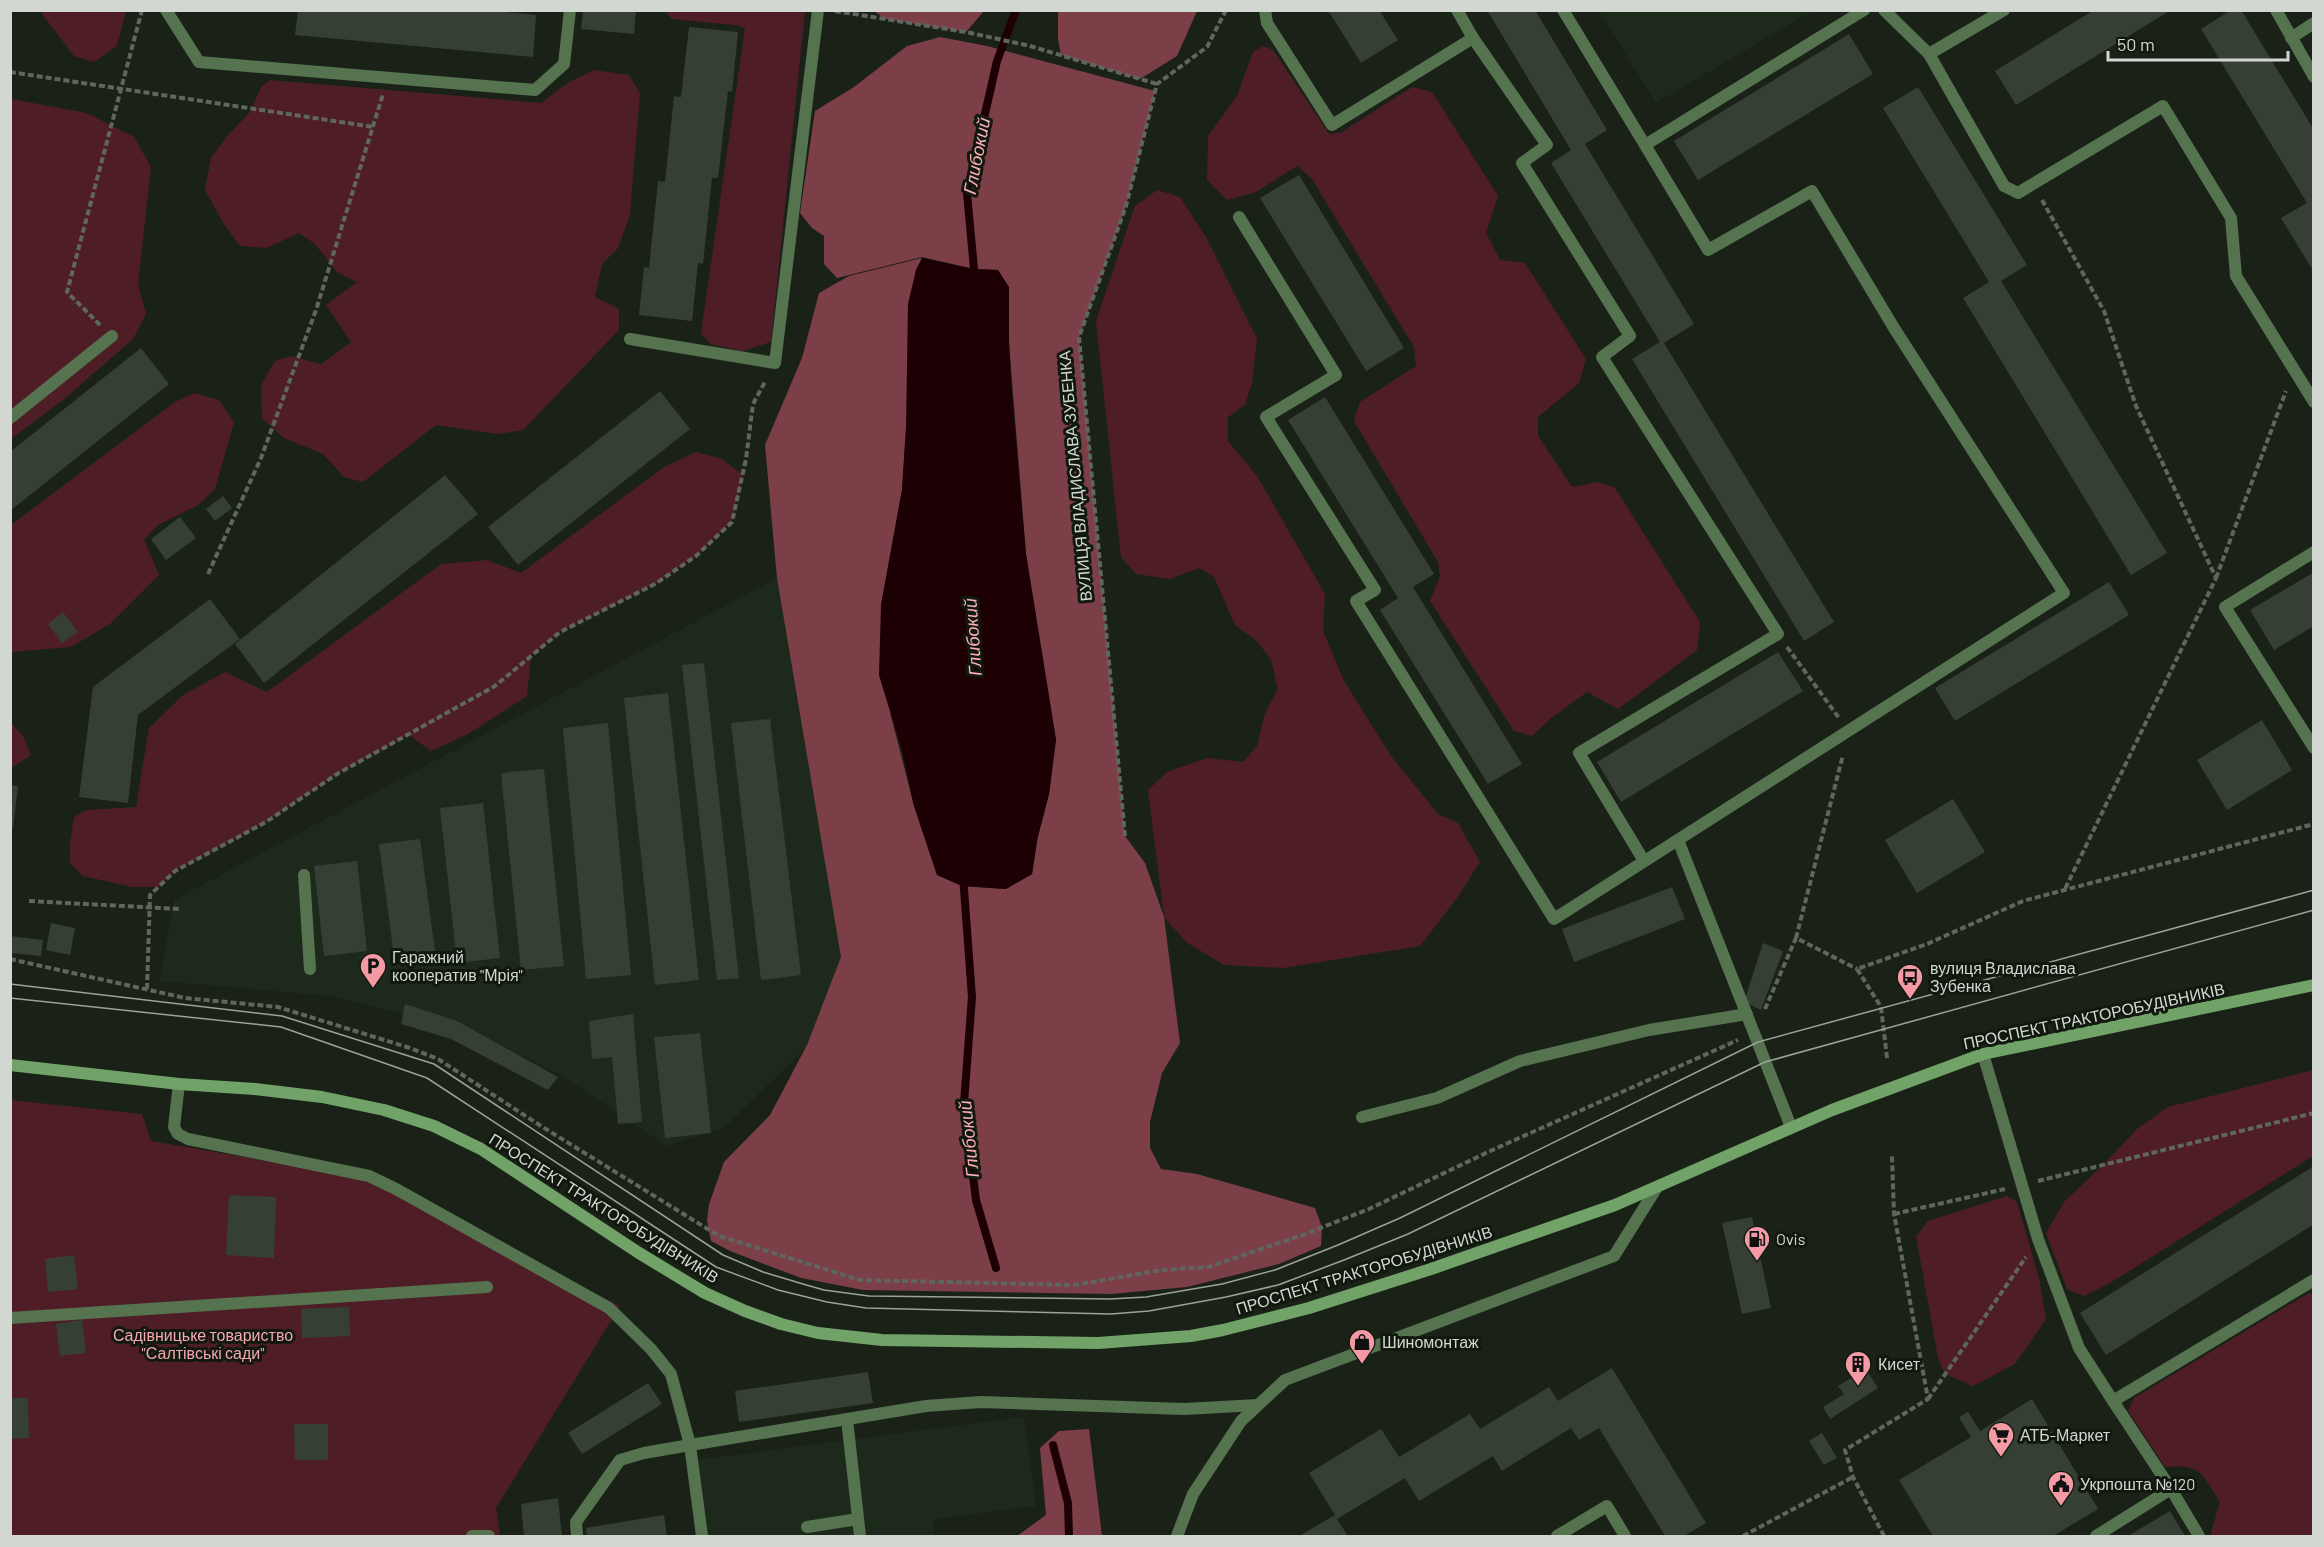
<svg xmlns="http://www.w3.org/2000/svg" width="2324" height="1547" viewBox="0 0 2324 1547" font-family="Barlow,sans-serif">
<style>
.built{fill:#1d2a1b}
.green{fill:#4f1d26}
.forest{fill:#7c3e47}
.water{fill:#1d0003}
.lines{fill:none;stroke-linecap:round;stroke-linejoin:round}
.stream{stroke:#1d0003;stroke-width:8}
.building{fill:#363f34}
.path{stroke:#5f665d;stroke-width:4;stroke-dasharray:6 3;stroke-linecap:butt}
.lane{stroke:#54734e;stroke-width:12}
.street{stroke:#54734e;stroke-width:12}
.secondary{stroke:#71a267;stroke-width:12}
.tram{stroke:#9ba29a;stroke-width:1.5}
.labels{text-anchor:middle;stroke-width:6;stroke-linejoin:round;paint-order:stroke}
.street-label{font-size:16px;fill:#d2d8d1;stroke:#11190f}
.poi-label{font-size:16px;fill:#d2d8d1;stroke:#11190f;text-anchor:start}
.park-label{font-size:16px;fill:#f5a6af;stroke:#11190f}
.water-label{font-size:18px;font-style:italic;fill:#feaeb7;stroke:#11190f}
</style>
<rect width="100%" height="100%" fill="#1a2218"/>
<g class="built">
<path d="M 1599,11 L 1598,11 L 1812,11 L 1656,103 Z"/>
<path d="M 777,578 L 841,957 L 807,1046 L 725,1127 L 667,1146 L 558,1073 L 464,1029 L 332,996 L 160,981 L 174,900 Z"/>
<path d="M 1024,1417 L 1036,1506 L 933,1519 L 933,1536 L 706,1536 L 696,1460 Z"/>
</g>
<g class="green">
<path d="M 40,11 L 126,11 L 117,46 L 94,62 L 74,56 Z"/>
<path d="M 665,11 L 805,11 L 771,342 L 742,351 L 710,344 L 701,333 L 745,28 L 734,25 L 672,19 Z"/>
<path d="M 1263,46 L 1273,50 L 1329,134 L 1342,132 L 1412,87 L 1432,92 L 1498,196 L 1486,233 L 1500,260 L 1525,263 L 1586,359 L 1579,383 L 1538,417 L 1538,436 L 1572,487 L 1598,482 L 1615,488 L 1700,622 L 1697,650 L 1618,709 L 1587,692 L 1550,719 L 1532,736 L 1514,731 L 1430,601 L 1440,576 L 1438,562 L 1354,421 L 1360,402 L 1416,366 L 1414,347 L 1312,179 L 1297,166 L 1256,192 L 1227,200 L 1207,180 L 1208,136 L 1237,96 L 1253,52 Z"/>
<path d="M 594,70 L 629,75 L 640,93 L 630,215 L 618,248 L 602,264 L 595,297 L 619,309 L 619,330 L 523,430 L 499,434 L 436,425 L 363,482 L 344,477 L 323,454 L 284,438 L 262,418 L 261,385 L 275,361 L 291,356 L 321,364 L 351,342 L 326,305 L 357,282 L 338,273 L 315,244 L 299,233 L 266,248 L 240,246 L 224,224 L 205,190 L 211,158 L 228,135 L 250,112 L 261,87 L 270,80 L 541,103 L 569,82 Z"/>
<path d="M 11,99 L 87,113 L 134,137 L 151,167 L 138,285 L 146,314 L 133,339 L 63,400 L 11,439 Z"/>
<path d="M 1157,190 L 1180,197 L 1206,237 L 1257,339 L 1252,383 L 1245,405 L 1228,417 L 1228,441 L 1257,476 L 1325,594 L 1323,631 L 1344,681 L 1391,756 L 1438,814 L 1458,823 L 1480,862 L 1457,898 L 1420,946 L 1283,968 L 1224,965 L 1186,942 L 1164,917 L 1148,790 L 1167,772 L 1207,758 L 1243,762 L 1257,746 L 1265,713 L 1278,689 L 1271,660 L 1257,641 L 1235,625 L 1214,577 L 1199,568 L 1170,579 L 1136,574 L 1121,557 L 1096,321 L 1135,206 Z"/>
<path d="M 194,393 L 219,400 L 234,422 L 215,489 L 198,505 L 158,525 L 144,540 L 159,575 L 110,624 L 71,647 L 11,652 L 11,525 L 175,402 Z"/>
<path d="M 696,452 L 722,459 L 743,475 L 732,522 L 696,556 L 655,584 L 560,632 L 531,656 L 527,696 L 468,734 L 431,751 L 409,735 L 337,774 L 266,822 L 175,871 L 158,887 L 132,887 L 83,876 L 70,863 L 70,843 L 74,817 L 86,810 L 136,807 L 149,728 L 183,695 L 225,672 L 267,692 L 441,564 L 487,560 L 521,573 L 664,467 Z"/>
<path d="M 11,723 L 23,736 L 31,755 L 11,768 Z"/>
<path d="M 2313,1070 L 2313,1156 L 2110,1283 L 2084,1296 L 2067,1289 L 2046,1233 L 2064,1202 L 2104,1164 L 2137,1129 L 2168,1107 Z"/>
<path d="M 10,1100 L 142,1114 L 151,1141 L 361,1177 L 620,1306 L 496,1508 L 500,1536 L 11,1536 Z"/>
<path d="M 2007,1196 L 2017,1202 L 2039,1278 L 2046,1319 L 2015,1364 L 1973,1386 L 1945,1374 L 1938,1358 L 1916,1236 L 1928,1221 Z"/>
<path d="M 2309,1293 L 2314,1296 L 2313,1534 L 2309,1536 L 2210,1536 L 2220,1502 C 2201,1473 2202,1464 2165,1467 L 2128,1411 L 2134,1398 Z"/>
</g>
<g class="forest">
<path d="M 874,11 L 984,11 L 966,32 L 885,19 Z"/>
<path d="M 1058,11 L 1059,10 L 1197,11 L 1177,56 L 1140,79 L 1061,55 L 1058,39 Z"/>
<path d="M 940,37 L 987,46 L 1155,91 L 1126,206 L 1079,337 L 1125,836 L 1145,863 L 1164,917 L 1180,1043 L 1162,1073 L 1150,1122 L 1150,1148 L 1161,1169 L 1197,1174 L 1315,1208 L 1322,1227 L 1321,1246 L 1279,1264 L 1187,1287 L 1111,1294 L 863,1290 L 801,1278 L 730,1251 L 711,1241 L 707,1221 L 709,1204 L 724,1162 L 770,1115 L 807,1045 L 841,957 L 777,578 L 765,445 L 802,358 L 819,293 L 849,276 L 922,258 L 916,270 L 902,490 L 881,605 L 881,637 L 891,716 L 914,806 L 937,875 L 962,886 L 1006,889 L 1032,874 L 1038,836 L 1049,794 L 1056,740 L 1026,554 L 1009,343 L 998,270 L 974,269 L 922,257 L 837,278 L 824,264 L 824,236 L 812,228 L 800,213 L 815,111 L 854,87 L 907,46 Z"/>
<path d="M 1089,1429 L 1102,1536 L 1017,1536 L 1046,1515 L 1040,1448 L 1059,1431 Z"/>
</g>
<path class="water" d="M 922,258 L 974,269 L 998,270 L 1009,287 L 1009,343 L 1012,394 L 1026,554 L 1056,740 L 1049,794 L 1037,840 L 1032,874 L 1006,889 L 962,886 L 937,875 L 914,806 L 902,751 L 879,675 L 881,605 L 902,490 L 906,428 L 908,304 L 916,270 Z"/>
<g class="lines">
<g class="stream">
<path d="M 972,278 L 974,269 L 967,193 L 997,61 L 1016,10"/>
<path d="M 963,876 L 972,997 L 964,1103 L 976,1200 L 996,1268"/>
<path d="M 1053,1445 L 1068,1503 L 1069,1536"/>
</g>
</g>
<g class="building">
<path d="M 298,10 L 486,10 L 536,15 L 533,57 L 295,35 Z"/>
<path d="M 583,10 L 636,10 L 634,34 L 581,29 Z"/>
<path d="M 1328,10 L 1379,10 L 1398,40 L 1361,63 Z"/>
<path d="M 1487,10 L 1535,10 L 1607,130 L 1585,144 L 1694,324 L 1664,343 L 1834,622 L 1804,641 L 1632,359 L 1660,342 L 1551,163 L 1571,150 Z"/>
<path d="M 2094,10 L 2171,10 L 2016,105 L 1995,71 Z"/>
<path d="M 2231,10 L 2241,10 L 2314,130 L 2314,272 L 2281,218 L 2307,203 L 2201,29 Z"/>
<path d="M 689,27 L 738,32 L 732,92 L 728,91 L 718,178 L 712,178 L 703,264 L 698,263 L 692,321 L 639,315 L 644,267 L 649,268 L 658,181 L 665,182 L 674,96 L 681,97 Z"/>
<path d="M 1849,34 L 1873,74 L 1698,180 L 1674,141 Z"/>
<path d="M 1918,87 L 2027,265 L 2001,281 L 2167,553 L 2131,575 L 1963,298 L 1989,282 L 1883,108 Z"/>
<path d="M 1299,175 L 1404,348 L 1366,371 L 1260,198 Z"/>
<path d="M 141,348 L 169,384 L 10,511 L 10,452 Z"/>
<path d="M 660,391 L 690,429 L 518,565 L 488,527 Z"/>
<path d="M 1325,397 L 1434,574 L 1413,587 L 1522,764 L 1488,784 L 1380,610 L 1398,598 L 1288,420 Z"/>
<path d="M 445,475 L 478,514 L 264,683 L 235,644 Z"/>
<path d="M 223,496 L 232,508 L 215,521 L 206,509 Z"/>
<path d="M 180,517 L 196,538 L 166,560 L 151,539 Z"/>
<path d="M 2314,572 L 2314,626 L 2274,650 L 2250,610 Z"/>
<path d="M 2109,582 L 2129,615 L 1955,721 L 1935,688 Z"/>
<path d="M 210,599 L 240,639 L 138,715 L 128,803 L 79,797 L 93,687 Z"/>
<path d="M 63,612 L 78,632 L 62,643 L 48,624 Z"/>
<path d="M 1778,652 L 1803,691 L 1621,802 L 1597,762 Z"/>
<path d="M 704,663 L 739,978 L 717,980 L 682,665 Z"/>
<path d="M 668,693 L 699,980 L 655,985 L 624,698 Z"/>
<path d="M 770,719 L 801,975 L 761,980 L 731,723 Z"/>
<path d="M 2262,720 L 2292,770 L 2227,810 L 2197,760 Z"/>
<path d="M 608,723 L 631,975 L 586,979 L 563,728 Z"/>
<path d="M 544,769 L 564,966 L 521,970 L 501,773 Z"/>
<path d="M 10,785 L 18,786 L 13,828 L 10,827 Z"/>
<path d="M 1953,799 L 1985,852 L 1917,893 L 1885,840 Z"/>
<path d="M 483,803 L 500,958 L 457,963 L 440,808 Z"/>
<path d="M 420,839 L 435,951 L 394,956 L 379,844 Z"/>
<path d="M 357,861 L 367,951 L 324,956 L 314,866 Z"/>
<path d="M 1672,887 L 1685,919 L 1574,962 L 1562,929 Z"/>
<path d="M 51,923 L 75,928 L 70,955 L 46,950 Z"/>
<path d="M 10,936 L 43,940 L 41,956 L 10,953 Z"/>
<path d="M 1763,943 L 1783,951 L 1761,1010 L 1744,1002 Z"/>
<path d="M 405,1004 L 457,1021 L 558,1077 L 548,1090 L 451,1039 L 401,1024 Z"/>
<path d="M 633,1014 L 642,1122 L 618,1124 L 612,1057 L 592,1059 L 589,1021 Z"/>
<path d="M 700,1033 L 711,1133 L 665,1138 L 654,1037 Z"/>
<path d="M 2314,1166 L 2314,1224 L 2106,1355 L 2080,1313 Z"/>
<path d="M 229,1195 L 276,1197 L 274,1258 L 226,1255 Z"/>
<path d="M 1752,1217 L 1771,1308 L 1742,1314 L 1722,1223 Z"/>
<path d="M 74,1255 L 78,1289 L 48,1292 L 45,1259 Z"/>
<path d="M 349,1307 L 350,1336 L 302,1338 L 301,1309 Z"/>
<path d="M 82,1320 L 86,1353 L 60,1356 L 56,1324 Z"/>
<path d="M 1612,1368 L 1706,1523 L 1684,1536 L 1665,1536 L 1599,1428 L 1579,1440 L 1571,1428 L 1502,1471 L 1493,1456 L 1419,1501 L 1405,1478 L 1337,1519 L 1348,1536 L 1299,1536 L 1335,1515 L 1309,1473 L 1381,1429 L 1399,1457 L 1470,1414 L 1480,1429 L 1549,1387 L 1558,1401 Z"/>
<path d="M 1866,1369 L 1878,1388 L 1830,1419 L 1823,1407 L 1844,1394 L 1838,1386 Z"/>
<path d="M 868,1372 L 873,1403 L 739,1422 L 735,1391 Z"/>
<path d="M 648,1383 L 662,1404 L 582,1454 L 568,1433 Z"/>
<path d="M 10,1398 L 28,1398 L 29,1438 L 10,1439 Z"/>
<path d="M 2032,1399 L 2098,1509 L 2053,1536 L 1933,1536 L 1899,1480 L 1971,1437 L 1959,1417 L 1968,1412 L 1980,1431 Z"/>
<path d="M 294,1424 L 328,1424 L 328,1460 L 295,1460 Z"/>
<path d="M 1822,1433 L 1837,1458 L 1824,1465 L 1809,1441 Z"/>
<path d="M 558,1498 L 562,1536 L 524,1536 L 521,1504 Z"/>
<path d="M 2170,1511 L 2185,1536 L 2128,1536 Z"/>
<path d="M 664,1515 L 667,1536 L 587,1536 L 586,1528 Z"/>
</g>
<g class="lines">
<g class="path">
<path d="M 835,11 L 966,32 L 1030,46 L 1157,84"/>
<path d="M 10,72 L 374,127"/>
<path d="M 2042,200 L 2104,311 L 2136,406 L 2216,578 L 2065,889"/>
<path d="M 100,325 L 67,292 L 142,10"/>
<path d="M 208,574 L 261,458 L 316,310 L 383,94"/>
<path d="M 2216,578 L 2286,391"/>
<path d="M 1787,647 L 1839,718"/>
<path d="M 1125,836 L 1079,337 L 1126,206 L 1157,84 L 1207,47 L 1226,10"/>
<path d="M 29,901 L 180,909"/>
<path d="M 1796,938 L 1843,755"/>
<path d="M 10,959 L 185,998 L 278,1007 L 410,1048 L 438,1059 L 541,1126 L 719,1236 L 860,1280 L 1074,1285 L 1162,1270 L 1208,1267 L 1300,1236 L 1369,1209 L 1488,1152 L 1738,1040"/>
<path d="M 147,989 L 150,895 L 175,871 L 266,822 L 337,774 L 495,686 L 560,632 L 655,584 L 696,556 L 732,522 L 746,459 L 753,404 L 766,380"/>
<path d="M 1765,1009 L 1796,938 L 1857,969"/>
<path d="M 1887,1058 L 1881,1007 L 1857,969 L 1927,944 L 2023,901 L 2314,824"/>
<path d="M 2038,1181 L 2314,1113"/>
<path d="M 1894,1214 L 2005,1189"/>
<path d="M 1928,1399 L 2026,1257"/>
<path d="M 1743,1536 L 1853,1477"/>
<path d="M 1884,1536 L 1853,1477 L 1845,1450 L 1928,1399 L 1894,1214 L 1892,1156"/>
</g>
<g class="lane">
<path d="M 166,10 L 199,62 L 535,90 L 564,64 L 570,10"/>
<path d="M 1265,10 L 1267,23 L 1332,125 L 1473,38 L 1457,10"/>
<path d="M 1563,10 L 1645,145"/>
<path d="M 1884,10 L 1929,54 L 2004,10"/>
<path d="M 2276,10 L 2314,77"/>
<path d="M 1473,38 L 1547,145 L 1522,163 L 1630,336 L 1602,357 L 1778,634 L 1579,753 L 1644,861"/>
<path d="M 2291,38 L 2314,23"/>
<path d="M 1929,54 L 2004,186 L 2018,193 L 2163,106 L 2231,218 L 2236,276 L 2314,402"/>
<path d="M 1239,217 L 1336,375 L 1266,417 L 1375,590 L 1356,601 L 1554,919 L 2064,593 L 1894,328 L 1812,191 L 1708,250 L 1645,145 L 1864,10"/>
<path d="M 10,418 L 112,336"/>
<path d="M 2314,552 L 2225,607 L 2314,748"/>
<path d="M 1678,840 L 1791,1127"/>
<path d="M 304,875 L 310,969"/>
<path d="M 1983,1054 L 2038,1239 L 2079,1348 L 2113,1401 L 2314,1280"/>
<path d="M 179,1084 L 174,1127 L 178,1134 L 188,1139 L 369,1176 L 396,1189 L 609,1308 L 651,1349 L 671,1374 L 690,1445 L 644,1453 L 620,1460 L 576,1522 L 577,1536"/>
<path d="M 1362,1117 L 1437,1098 L 1520,1061 L 1649,1030 L 1747,1014"/>
<path d="M 10,1318 L 487,1287"/>
<path d="M 847,1419 L 860,1536"/>
<path d="M 2171,1489 L 2199,1536"/>
<path d="M 807,1527 L 858,1519"/>
<path d="M 472,1536 L 489,1536"/>
<path d="M 702,1536 L 690,1445 L 926,1406 L 981,1402 L 1184,1409 L 1258,1405"/>
<path d="M 1177,1536 L 1193,1494 L 1241,1421 L 1285,1380 L 1614,1256 L 1657,1187"/>
<path d="M 2096,1536 L 2171,1489 L 2113,1401"/>
</g>
<g class="street">
<path d="M 630,339 L 775,363 L 818,10"/>
<path d="M 1557,1536 L 1607,1506 L 1625,1536"/>
</g>
<path class="secondary" d="M 10,1065 L 179,1084 L 255,1089 L 322,1097 L 384,1110 L 434,1126 L 481,1149 L 639,1253 L 705,1293 L 745,1311 L 781,1324 L 818,1333 L 882,1340 L 1098,1343 L 1191,1336 L 1223,1330 L 1309,1308 L 1431,1269 L 1615,1205 L 1832,1110 L 1983,1054 L 2314,985"/>
<g class="tram">
<path d="M 10,984 L 282,1016 L 434,1064 L 723,1255 L 763,1272 L 803,1284 L 824,1290 L 869,1296 L 1110,1299 L 1146,1297 L 1222,1284 L 1275,1270 L 1338,1245 L 1400,1218 L 1758,1042 L 2314,890"/>
<path d="M 10,998 L 281,1027 L 427,1078 L 716,1267 L 778,1290 L 827,1302 L 866,1308 L 1111,1314 L 1149,1311 L 1226,1297 L 1278,1285 L 1344,1260 L 1408,1234 L 1765,1062 L 2314,910"/>
</g>
</g>
<defs>
<g id="parking-pin" transform="scale(1.35)"><path d="M0 17L-7.5 6A9.5 9.5 0 1 1 7.5 6Z" fill="#f49aa5" stroke="#11190f"/><path d="M-3.5-5.5H1a3.5 3.5 0 0 1 0 7H-1V5.5H-3.5ZM-1-3.4V-.6H.8a1.4 1.4 0 0 0 0-2.8Z" fill="#111"/></g>
<g id="bus-pin" transform="scale(1.35)"><path d="M0 17L-7.5 6A9.5 9.5 0 1 1 7.5 6Z" fill="#f49aa5" stroke="#11190f"/><path d="M-5-6H5V4H4V6H2V4H-2V6H-4V4H-5ZM-3.5-4V0h7V-4ZM-3.5 1.2v1.5H-2V1.2ZM2 1.2v1.5H3.5V1.2Z" fill="#111"/></g>
<g id="fuel-pin" transform="scale(1.35)"><path d="M0 17L-7.5 6A9.5 9.5 0 1 1 7.5 6Z" fill="#f49aa5" stroke="#11190f"/><path d="M-5.5-6h7V0h2V4h1.3V-2.5L3-4.5l.8-.8L6-3V5H2.5V1h-1V6h-7ZM-4.2-4.7v3.2H.2V-4.7Z" fill="#111"/></g>
<g id="shop-pin" transform="scale(1.35)"><path d="M0 17L-7.5 6A9.5 9.5 0 1 1 7.5 6Z" fill="#f49aa5" stroke="#11190f"/><path d="M-5-2.5h2.3a2.7 3.5 0 0 1 5.4 0H5L5.5 6h-11ZM-1.5-2.5h3a1.5 2.3 0 0 0-3 0Z" fill="#111"/></g>
<g id="building-pin" transform="scale(1.35)"><path d="M0 17L-7.5 6A9.5 9.5 0 1 1 7.5 6Z" fill="#f49aa5" stroke="#11190f"/><path d="M-4-6H4V6H1V3H-1V6H-4ZM-2.5-4.3h1.7v1.8h-1.7ZM.8-4.3h1.7v1.8H.8ZM-2.5-1h1.7V.8h-1.7ZM.8-1h1.7V.8H.8Z" fill="#111"/></g>
<g id="supermarket-pin" transform="scale(1.35)"><path d="M0 17L-7.5 6A9.5 9.5 0 1 1 7.5 6Z" fill="#f49aa5" stroke="#11190f"/><path d="M-6-5.5h2.5l.6 2H6L4.5 2H-2.5L-4.4-4H-6ZM-1.5 3.2a1.3 1.3 0 1 0 .1 0ZM3 3.2a1.3 1.3 0 1 0 .1 0Z" fill="#111"/></g>
<g id="civic-pin" transform="scale(1.35)"><path d="M0 17L-7.5 6A9.5 9.5 0 1 1 7.5 6Z" fill="#f49aa5" stroke="#11190f"/><path d="M-.6-6.5H3V-4.5H.6V-3L4-1V1h2V6H-6V1h2V-1L-.6-3ZM-1.2 2.5V6h2.4V2.5Z" fill="#111"/></g>
</defs>
<g fill-rule="evenodd">
<use href="#parking-pin" x="373" y="966"/>
<use href="#bus-pin" x="1910" y="977"/>
<use href="#fuel-pin" x="1757" y="1239"/>
<use href="#shop-pin" x="1362" y="1342"/>
<use href="#building-pin" x="1858" y="1364"/>
<use href="#supermarket-pin" x="2001" y="1435"/>
<use href="#civic-pin" x="2061" y="1484"/>
</g>
<g class="labels">
<g class="street-label">
<text transform="translate(1075 476) rotate(-95)" y="6">ВУЛИЦЯ ВЛАДИСЛАВА ЗУБЕНКА</text>
<text transform="translate(2094 1016) rotate(-12)" y="6">ПРОСПЕКТ ТРАКТОРОБУДІВНИКІВ</text>
<text transform="translate(604 1208) rotate(32)" y="6">ПРОСПЕКТ ТРАКТОРОБУДІВНИКІВ</text>
<text transform="translate(1364 1270) rotate(-17)" y="6">ПРОСПЕКТ ТРАКТОРОБУДІВНИКІВ</text>
</g>
<g class="poi-label">
<text x="392" y="963">Гаражний<tspan x="392" dy="18">кооператив "Мрія"</tspan></text>
<text x="1930" y="974">вулиця Владислава<tspan x="1930" dy="18">Зубенка</tspan></text>
<text x="1776" y="1245">Ovis</text>
<text x="1382" y="1348">Шиномонтаж</text>
<text x="1878" y="1370">Кисет</text>
<text x="2020" y="1441">АТБ-Маркет</text>
<text x="2080" y="1490">Укрпошта №120</text>
</g>
<g class="park-label">
<text x="203" y="1341">Садівницьке товариство<tspan x="203" dy="18">"Салтівські сади"</tspan></text>
</g>
<g class="water-label">
<text transform="translate(977 156) rotate(-79)" y="6">Глибокий</text>
<text transform="translate(973 637) rotate(-94)" y="6">Глибокий</text>
<text transform="translate(969 1139) rotate(-96)" y="6">Глибокий</text>
</g>
</g>
<rect width="2324" height="1547" fill="none" stroke="#d2d8d1" stroke-width="24"/>
<path d="M2108 51v9h180v-9" fill="none" stroke="#d2d8d1" stroke-width="3"/>
<text x="2117" y="51" font-size="18" fill="#d2d8d1" stroke="#11190f" stroke-width="4.5" paint-order="stroke">50 m</text>
</svg>
